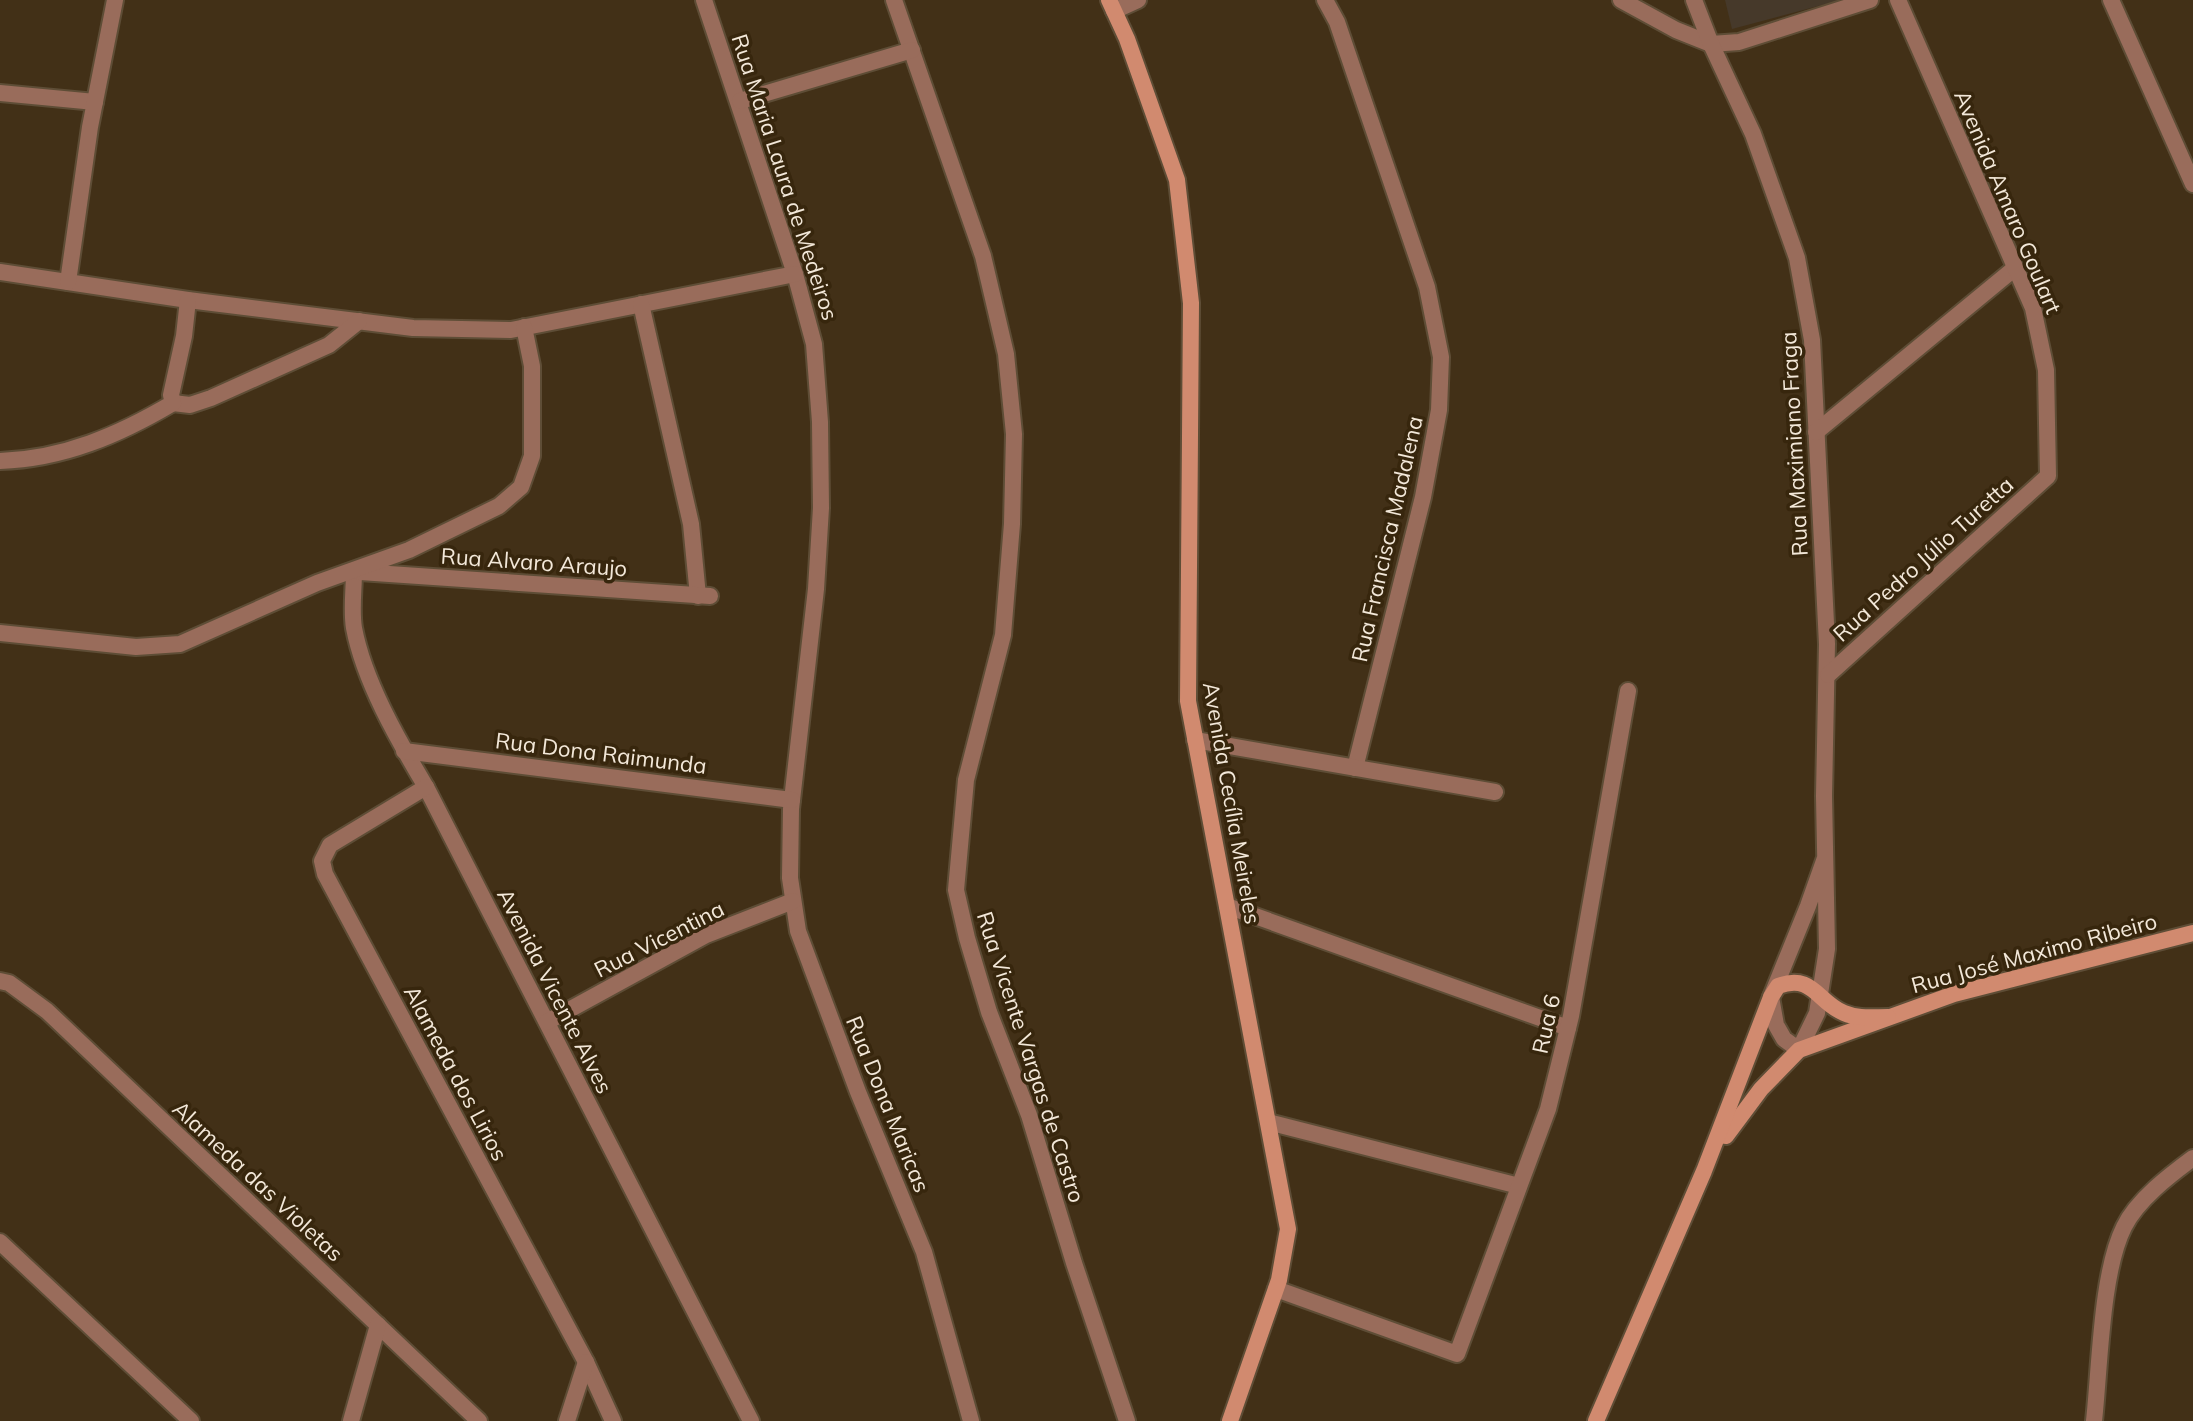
<svg xmlns="http://www.w3.org/2000/svg" width="2193" height="1421" viewBox="0 0 2193 1421" font-family="Mulish,sans-serif">
<style>
.education{fill:#46392a}
.lines{fill:none;stroke-linecap:round;stroke-linejoin:round}
.street-casing{stroke:#5e4d36;stroke-width:20}
.secondary-casing{stroke:#5e4d36;stroke-width:20}
.street{stroke:#996c5b;stroke-width:16}
.secondary{stroke:#d18a6f;stroke-width:16}
.labels{text-anchor:middle;stroke-width:7;stroke-linejoin:round;paint-order:stroke}
.street-label{font-size:22px;fill:#f3e8d9;stroke:#37260d}
</style>
<rect width="100%" height="100%" fill="#423017"/>
<path class="education" d="M 1725,0 L 1841,0 L 1732,29 Z"/>
<g class="lines">
<g class="street-casing">
<g id="street">
<path d="M 704,0 L 795,274 L 814,344 L 820,422 L 821,508 L 816,589 L 791,809 L 790,878 L 798,931 L 858,1092 L 924,1252 L 971,1421"/>
<path d="M 894,0 L 983,256 L 1006,354 L 1014,434 L 1012,524 L 1003,635 L 966,780 L 956,890 L 967,938 L 989,1012 L 1029,1115 L 1074,1263 L 1127,1421"/>
<path d="M 1325,0 L 1337,22 L 1427,287 L 1441,357 L 1439,410 L 1423,497 L 1355,768"/>
<path d="M 1621,0 L 1676,30 L 1711,44 L 1739,42 L 1870,0"/>
<path d="M 1694,0 L 1711,44 L 1753,134 L 1797,258 L 1812,340 L 1827,644 L 1824,796 L 1827,949 L 1817,1013 L 1799,1050 L 1784,1039 L 1776,1025 L 1771,997 L 1808,906 L 1825,858"/>
<path d="M 2111,0 L 2193,184"/>
<path d="M 1114,11 L 1138,0"/>
<path d="M 0,93 L 95,102"/>
<path d="M 740,101 L 912,50"/>
<path d="M 0,272 L 188,300 L 413,328 L 511,330 L 795,274"/>
<path d="M 68,282 L 90,127 L 115,0"/>
<path d="M 641,304 L 691,524 L 698,596"/>
<path d="M 173,403 L 190,405 L 211,398 L 329,345 L 359,321"/>
<path d="M 1816,432 L 2015,268"/>
<path d="M 0,461 C 63,459 119,435 173,403 L 171,395 L 184,336 L 188,300"/>
<path d="M 354,571 C 354,590 351,610 354,628 C 364,681 398,740 426,787 L 751,1421"/>
<path d="M 360,572 L 710,596"/>
<path d="M 0,633 L 136,647 L 180,644 L 317,583 L 409,550 L 499,506 L 521,487 L 532,456 L 532,366 L 524,327"/>
<path d="M 1828,675 L 2048,476 L 2046,370 L 2033,308 L 1898,0"/>
<path d="M 1195,740 L 1495,792"/>
<path d="M 404,751 L 792,800"/>
<path d="M 426,787 L 330,845 L 322,861 L 325,874 L 586,1362 L 613,1421"/>
<path d="M 1227,906 L 1568,1028"/>
<path d="M 0,981 L 9,983 L 47,1011 L 479,1421"/>
<path d="M 547,1022 L 706,935 L 793,901"/>
<path d="M 1268,1122 L 1519,1186"/>
<path d="M 0,1242 L 191,1421"/>
<path d="M 1276,1289 L 1457,1354 L 1548,1109 L 1571,1016 L 1628,691"/>
<path d="M 351,1421 L 378,1325"/>
<path d="M 567,1421 L 586,1362"/>
<path d="M 2094,1421 C 2100,1367 2101,1273 2124,1227 C 2137,1200 2170,1175 2193,1158"/>
</g>
</g>
<g class="secondary-casing">
<g id="secondary">
<path d="M 1109,0 L 1127,39 L 1177,180 L 1191,303 L 1188,701 L 1288,1229 L 1279,1280 L 1230,1421"/>
<path d="M 1726,1136 L 1761,1089 L 1799,1050 L 1954,994 L 2193,933"/>
<path d="M 1596,1421 L 1704,1171 L 1771,997 L 1778,986 C 1813,973 1817,1002 1844,1013 C 1858,1019 1873,1017 1888,1017"/>
</g>
</g>
<use href="#street" class="street"/>
<use href="#secondary" class="secondary"/>
</g>
<g class="labels">
<g class="street-label">
<text transform="translate(785 177) rotate(72)" y="8">Rua Maria Laura de Medeiros</text>
<text transform="translate(2008 202) rotate(67)" y="8">Avenida Amaro Goulart</text>
<text transform="translate(1794 444) rotate(-93)" y="8">Rua Maximiano Fraga</text>
<text transform="translate(1387 539) rotate(-77)" y="8">Rua Francisca Madalena</text>
<text transform="translate(1923 559) rotate(-42)" y="8">Rua Pedro Júlio Turetta</text>
<text transform="translate(534 562) rotate(4)" y="8">Rua Alvaro Araujo</text>
<text transform="translate(601 753) rotate(7)" y="8">Rua Dona Raimunda</text>
<text transform="translate(1232 803) rotate(80)" y="8">Avenida Cecília Meireles</text>
<text transform="translate(659 939) rotate(-27)" y="8">Rua Vicentina</text>
<text transform="translate(2034 953) rotate(-15)" y="8">Rua José Maximo Ribeiro</text>
<text transform="translate(555 991) rotate(63)" y="8">Avenida Vicente Alves</text>
<text transform="translate(1546 1024) rotate(-77)" y="8">Rua 6</text>
<text transform="translate(1031 1057) rotate(72)" y="8">Rua Vicente Vargas de Castro</text>
<text transform="translate(456 1073) rotate(62)" y="8">Alameda dos Lirios</text>
<text transform="translate(888 1104) rotate(68)" y="8">Rua Dona Maricas</text>
<text transform="translate(258 1181) rotate(43)" y="8">Alameda das Violetas</text>
</g>
</g>
</svg>
